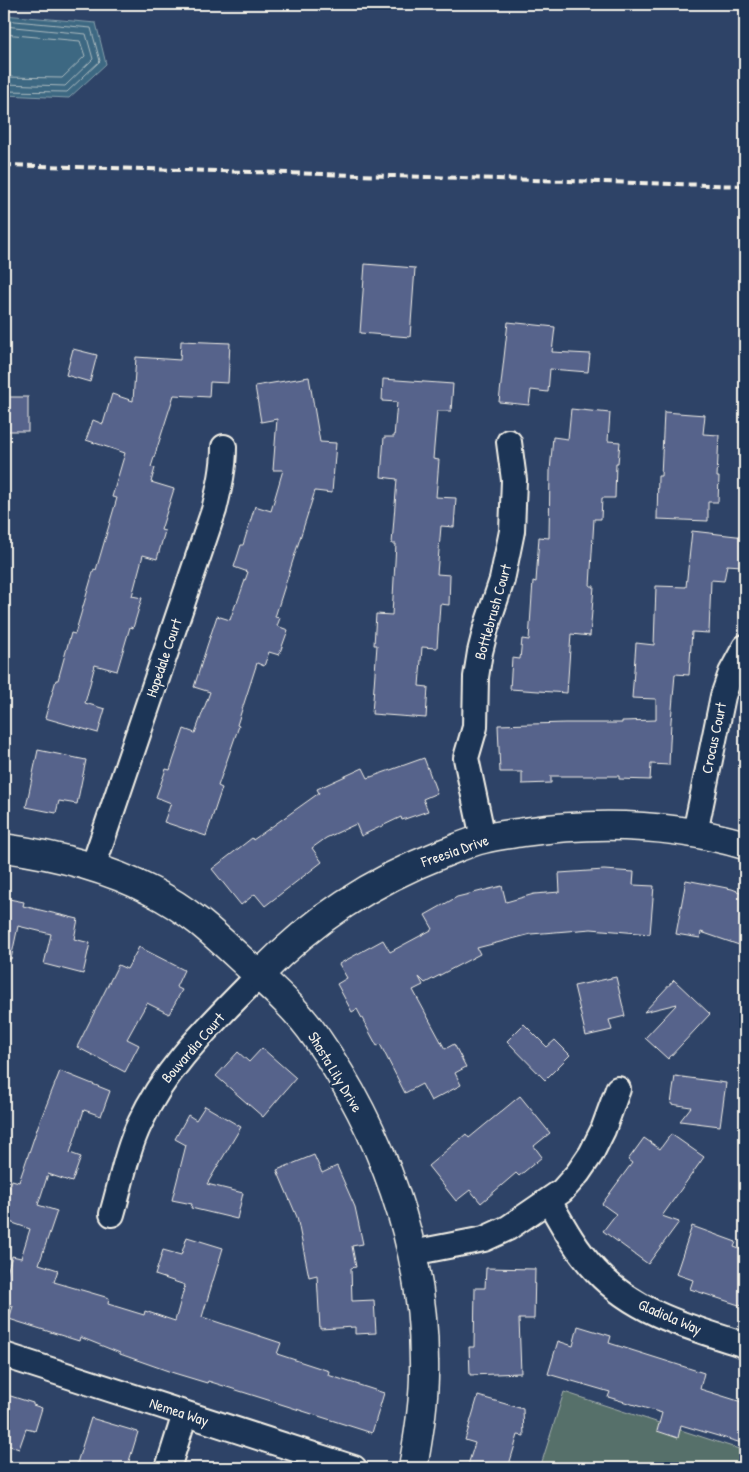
<svg xmlns="http://www.w3.org/2000/svg" width="749" height="1472" viewBox="0 0 749 1472" font-family="'Patrick Hand',sans-serif">
<style>
.green{fill:#566f6b;stroke:#a5b0aa}
.water{fill:#3d6882;stroke:#869fab}
.lines{fill:none;stroke-linecap:round;stroke-linejoin:round}
.shore{stroke:#abbabf;stroke-width:1}
.building{fill:#57638b;stroke:#f4f1e8}
.minor-casing{stroke:#f4f1e8;stroke-width:28}
.tertiary-casing{stroke:#f4f1e8;stroke-width:31}
.minor{stroke:#1d3557;stroke-width:24}
.tertiary{stroke:#1d3557;stroke-width:28}
.rail{stroke:#f4f1e8;stroke-width:4;stroke-dasharray:8 4;stroke-linecap:butt}
.labels{text-anchor:middle;stroke-width:5;stroke-linejoin:round;paint-order:stroke}
.street-label{font-size:15px;fill:#f4f1e8;stroke:#1d3557}
</style>
<rect width="100%" height="100%" fill="#2e4367"/>
<filter id="ink" filterUnits="userSpaceOnUse"><feTurbulence type="fractalNoise" baseFrequency=".02" numOctaves="2"/><feDisplacementMap in="SourceGraphic" scale="10" xChannelSelector="R" yChannelSelector="G"/><feConvolveMatrix kernelMatrix="1 2 1 2 8 2 1 2 1" color-interpolation-filters="sRGB"/></filter>
<g filter="url(#ink)">
<path class="green" d="M 564,1392 L 745,1451 L 745,1468 L 540,1468 Z"/>
<path class="water" d="M 4,15 L 96,23 L 106,64 L 69,98 L 4,95 Z"/>
<g class="lines">
<g class="shore">
<path d="M 4,20 L 91,28 L 100,61 L 67,92 L 4,91"/>
<path d="M 4,26 L 86,34 L 93,59 L 65,86 L 4,84"/>
<path d="M 4,34 L 80,41 L 85,56 L 62,78 L 4,77"/>
</g>
</g>
<g class="building">
<path d="M 365,264 L 415,268 L 410,337 L 360,333 Z"/>
<path d="M 508,322 L 555,327 L 552,352 L 590,354 L 588,372 L 550,369 L 548,392 L 531,390 L 529,405 L 499,402 Z"/>
<path d="M 181,341 L 230,343 L 228,383 L 210,382 L 209,397 L 174,395 L 151,467 L 155,468 L 151,482 L 174,489 L 161,530 L 165,531 L 157,559 L 143,555 L 132,596 L 142,598 L 133,628 L 130,627 L 117,671 L 95,665 L 85,703 L 105,709 L 98,733 L 45,718 L 56,680 L 58,680 L 71,633 L 75,634 L 94,569 L 96,570 L 117,498 L 112,497 L 125,453 L 86,440 L 93,420 L 103,424 L 112,394 L 133,401 L 136,357 L 180,360 Z"/>
<path d="M 73,349 L 97,355 L 90,382 L 66,375 Z"/>
<path d="M 309,377 L 320,442 L 336,443 L 332,493 L 315,491 L 275,617 L 280,618 L 277,626 L 288,630 L 279,655 L 269,652 L 264,666 L 257,663 L 237,725 L 239,726 L 218,786 L 222,788 L 206,836 L 164,822 L 171,803 L 156,797 L 166,769 L 170,770 L 184,729 L 195,733 L 210,692 L 194,687 L 207,646 L 217,616 L 230,620 L 236,603 L 237,603 L 248,572 L 234,567 L 241,545 L 243,545 L 255,506 L 271,511 L 283,470 L 273,470 L 277,419 L 261,422 L 255,386 Z"/>
<path d="M 383,379 L 453,384 L 451,411 L 437,411 L 433,459 L 439,460 L 436,497 L 456,498 L 454,527 L 441,526 L 437,574 L 450,575 L 449,605 L 440,604 L 437,648 L 422,647 L 419,686 L 428,687 L 426,718 L 372,714 L 377,645 L 374,645 L 376,614 L 392,615 L 396,544 L 392,544 L 397,479 L 381,477 L 384,437 L 394,437 L 397,402 L 382,401 Z"/>
<rect x="4" y="397" width="24" height="34"/>
<path d="M 571,409 L 610,413 L 608,441 L 620,442 L 618,463 L 616,463 L 615,498 L 602,498 L 601,519 L 594,519 L 590,586 L 594,586 L 590,636 L 571,634 L 567,693 L 510,689 L 512,658 L 520,659 L 522,639 L 529,640 L 533,581 L 536,582 L 539,537 L 549,538 L 550,471 L 553,437 L 568,439 Z"/>
<path d="M 664,412 L 705,415 L 703,434 L 719,435 L 717,477 L 719,477 L 718,502 L 708,502 L 708,521 L 657,519 L 658,476 L 661,476 Z"/>
<path d="M 692,531 L 745,537 L 745,539 L 742,566 L 727,565 L 724,581 L 711,580 L 709,633 L 692,632 L 689,675 L 675,674 L 671,721 L 669,765 L 651,764 L 650,780 L 619,779 L 619,776 L 551,776 L 551,783 L 522,784 L 522,772 L 500,772 L 498,725 L 565,723 L 622,723 L 622,721 L 656,720 L 656,699 L 632,698 L 636,643 L 654,645 L 656,586 L 686,587 Z"/>
<path d="M 38,750 L 86,760 L 77,804 L 59,801 L 56,813 L 26,807 Z"/>
<path d="M 424,758 L 437,793 L 423,799 L 428,811 L 402,820 L 401,817 L 361,836 L 356,824 L 326,838 L 312,848 L 322,862 L 265,906 L 255,894 L 241,905 L 212,869 L 252,838 L 253,840 L 319,793 L 317,789 L 363,768 L 368,778 Z"/>
<path d="M 604,870 L 634,872 L 633,885 L 654,886 L 650,934 L 591,929 L 531,934 L 477,948 L 480,954 L 425,983 L 419,977 L 423,985 L 413,990 L 445,1049 L 454,1044 L 466,1067 L 455,1073 L 461,1085 L 431,1101 L 422,1084 L 405,1093 L 380,1044 L 377,1046 L 357,1009 L 352,1012 L 337,984 L 347,978 L 339,964 L 383,940 L 390,952 L 433,929 L 425,915 L 457,897 L 502,886 L 506,902 L 534,894 L 560,892 L 559,873 Z"/>
<path d="M 686,880 L 732,889 L 745,894 L 745,947 L 701,932 L 700,938 L 676,934 Z"/>
<path d="M 4,898 L 24,902 L 23,906 L 78,919 L 74,939 L 90,943 L 83,974 L 44,964 L 51,934 L 18,926 L 11,959 L 4,959 Z"/>
<path d="M 139,947 L 184,970 L 176,987 L 182,990 L 169,1014 L 147,1003 L 127,1039 L 139,1045 L 125,1072 L 77,1047 L 118,965 L 127,969 Z"/>
<path d="M 616,977 L 625,1016 L 609,1020 L 612,1030 L 586,1036 L 574,986 Z"/>
<path d="M 674,980 L 710,1014 L 668,1059 L 645,1038 L 677,1004 L 644,1012 Z"/>
<path d="M 524,1024 L 547,1047 L 555,1040 L 570,1055 L 545,1080 L 507,1041 Z"/>
<path d="M 262,1048 L 296,1078 L 263,1117 L 216,1076 L 238,1052 L 249,1062 Z"/>
<path d="M 60,1071 L 110,1091 L 101,1116 L 84,1110 L 70,1153 L 81,1157 L 72,1182 L 48,1174 L 38,1205 L 57,1211 L 39,1264 L 58,1270 L 54,1282 L 109,1298 L 108,1304 L 144,1315 L 145,1311 L 175,1321 L 185,1285 L 155,1275 L 163,1250 L 181,1255 L 187,1237 L 223,1248 L 202,1317 L 281,1343 L 277,1354 L 329,1371 L 328,1375 L 384,1393 L 372,1433 L 208,1381 L 207,1383 L 174,1373 L 120,1354 L 120,1353 L 80,1337 L 79,1341 L 9,1319 L 13,1306 L 6,1304 L 8,1298 L 4,1296 L 4,1283 L 12,1256 L 21,1258 L 30,1229 L 4,1220 L 4,1204 L 12,1180 L 19,1182 L 38,1126 Z"/>
<path d="M 675,1076 L 726,1083 L 720,1126 L 680,1121 L 691,1107 L 671,1104 Z"/>
<path d="M 520,1096 L 550,1133 L 534,1146 L 542,1157 L 519,1176 L 516,1173 L 481,1203 L 470,1190 L 456,1201 L 428,1166 L 466,1134 L 469,1138 Z"/>
<path d="M 205,1106 L 241,1127 L 207,1184 L 243,1193 L 237,1219 L 191,1208 L 192,1204 L 172,1200 L 186,1145 L 175,1139 L 188,1115 L 196,1120 Z"/>
<path d="M 671,1134 L 704,1157 L 662,1216 L 679,1222 L 648,1264 L 603,1231 L 616,1214 L 602,1204 L 632,1163 L 628,1160 L 644,1138 L 660,1149 Z"/>
<path d="M 314,1155 L 322,1173 L 337,1166 L 355,1207 L 363,1244 L 352,1246 L 356,1267 L 351,1268 L 352,1301 L 374,1300 L 376,1333 L 355,1334 L 355,1327 L 320,1329 L 317,1275 L 309,1277 L 297,1217 L 277,1170 Z"/>
<path d="M 692,1226 L 736,1242 L 734,1247 L 745,1251 L 745,1307 L 690,1289 L 693,1280 L 676,1274 Z"/>
<path d="M 486,1268 L 535,1269 L 534,1319 L 519,1319 L 521,1373 L 470,1375 L 469,1347 L 474,1347 L 475,1288 L 485,1288 Z"/>
<path d="M 578,1326 L 611,1336 L 609,1343 L 704,1373 L 700,1389 L 745,1403 L 745,1444 L 681,1425 L 678,1438 L 657,1431 L 662,1413 L 608,1397 L 610,1392 L 548,1374 L 558,1341 L 573,1346 Z"/>
<path d="M 4,1394 L 33,1403 L 33,1405 L 42,1408 L 35,1431 L 26,1429 L 19,1449 L 4,1444 Z"/>
<path d="M 478,1396 L 523,1409 L 524,1436 L 518,1435 L 508,1468 L 467,1468 L 475,1443 L 465,1440 Z"/>
<path d="M 91,1418 L 138,1432 L 127,1468 L 97,1468 L 77,1463 Z"/>
</g>
<g class="lines">
<g class="minor-casing">
<g id="minor">
<path d="M 695,833 L 723,696 L 731,673 L 745,647"/>
<path d="M 483,838 L 466,758 L 475,727 L 476,677 L 480,652 L 486,628 L 502,580 L 512,531 L 514,480 L 509,442"/>
<path d="M 93,867 L 214,510 C 219,489 224,469 224,447"/>
<path d="M 549,1201 C 563,1226 576,1250 596,1271 C 636,1314 692,1328 745,1345"/>
<path d="M 112,1214 C 121,1184 126,1152 140,1123 C 166,1065 215,1021 259,975"/>
<path d="M 412,1253 L 484,1239 L 508,1228 L 562,1191 L 578,1173 L 591,1154 L 603,1130 L 618,1089"/>
<path d="M 4,1355 L 354,1468"/>
<path d="M 168,1468 L 185,1414"/>
</g>
</g>
<g class="tertiary-casing">
<g id="tertiary">
<path d="M 4,848 C 55,855 105,867 151,891 C 189,910 213,933 244,962 C 269,985 296,1008 316,1037 C 381,1130 424,1246 424,1361 C 425,1397 419,1433 413,1468"/>
<path d="M 259,975 C 314,919 370,882 444,853 C 457,848 470,842 483,839 C 496,835 511,834 524,832 C 599,821 673,824 745,845"/>
</g>
</g>
<use href="#minor" class="minor"/>
<use href="#tertiary" class="tertiary"/>
<path class="rail" d="M 4,165 L 745,186"/>
</g>
</g>
<g class="labels">
<g class="street-label">
<text transform="translate(493 612) rotate(-74)" y="5">Bottlebrush Court</text>
<text transform="translate(164 658) rotate(-71)" y="5">Hopedale Court</text>
<text transform="translate(714 738) rotate(-78)" y="5">Crocus Court</text>
<text transform="translate(455 851) rotate(-19)" y="5">Freesia Drive</text>
<text transform="translate(193 1048) rotate(-49)" y="5">Bouvardia Court</text>
<text transform="translate(335 1072) rotate(59)" y="5">Shasta Lily Drive</text>
<text transform="translate(670 1317) rotate(23)" y="5">Gladiola Way</text>
<text transform="translate(179 1412) rotate(18)" y="5">Nemea Way</text>
</g>
</g>
<rect width="749" height="1472" fill="none" stroke="#1d3557" stroke-width="20"/>
<rect x="10" y="10" width="729" height="1452" fill="none" stroke="#f4f1e8" stroke-width="2" filter="url(#ink)"/>
</svg>
